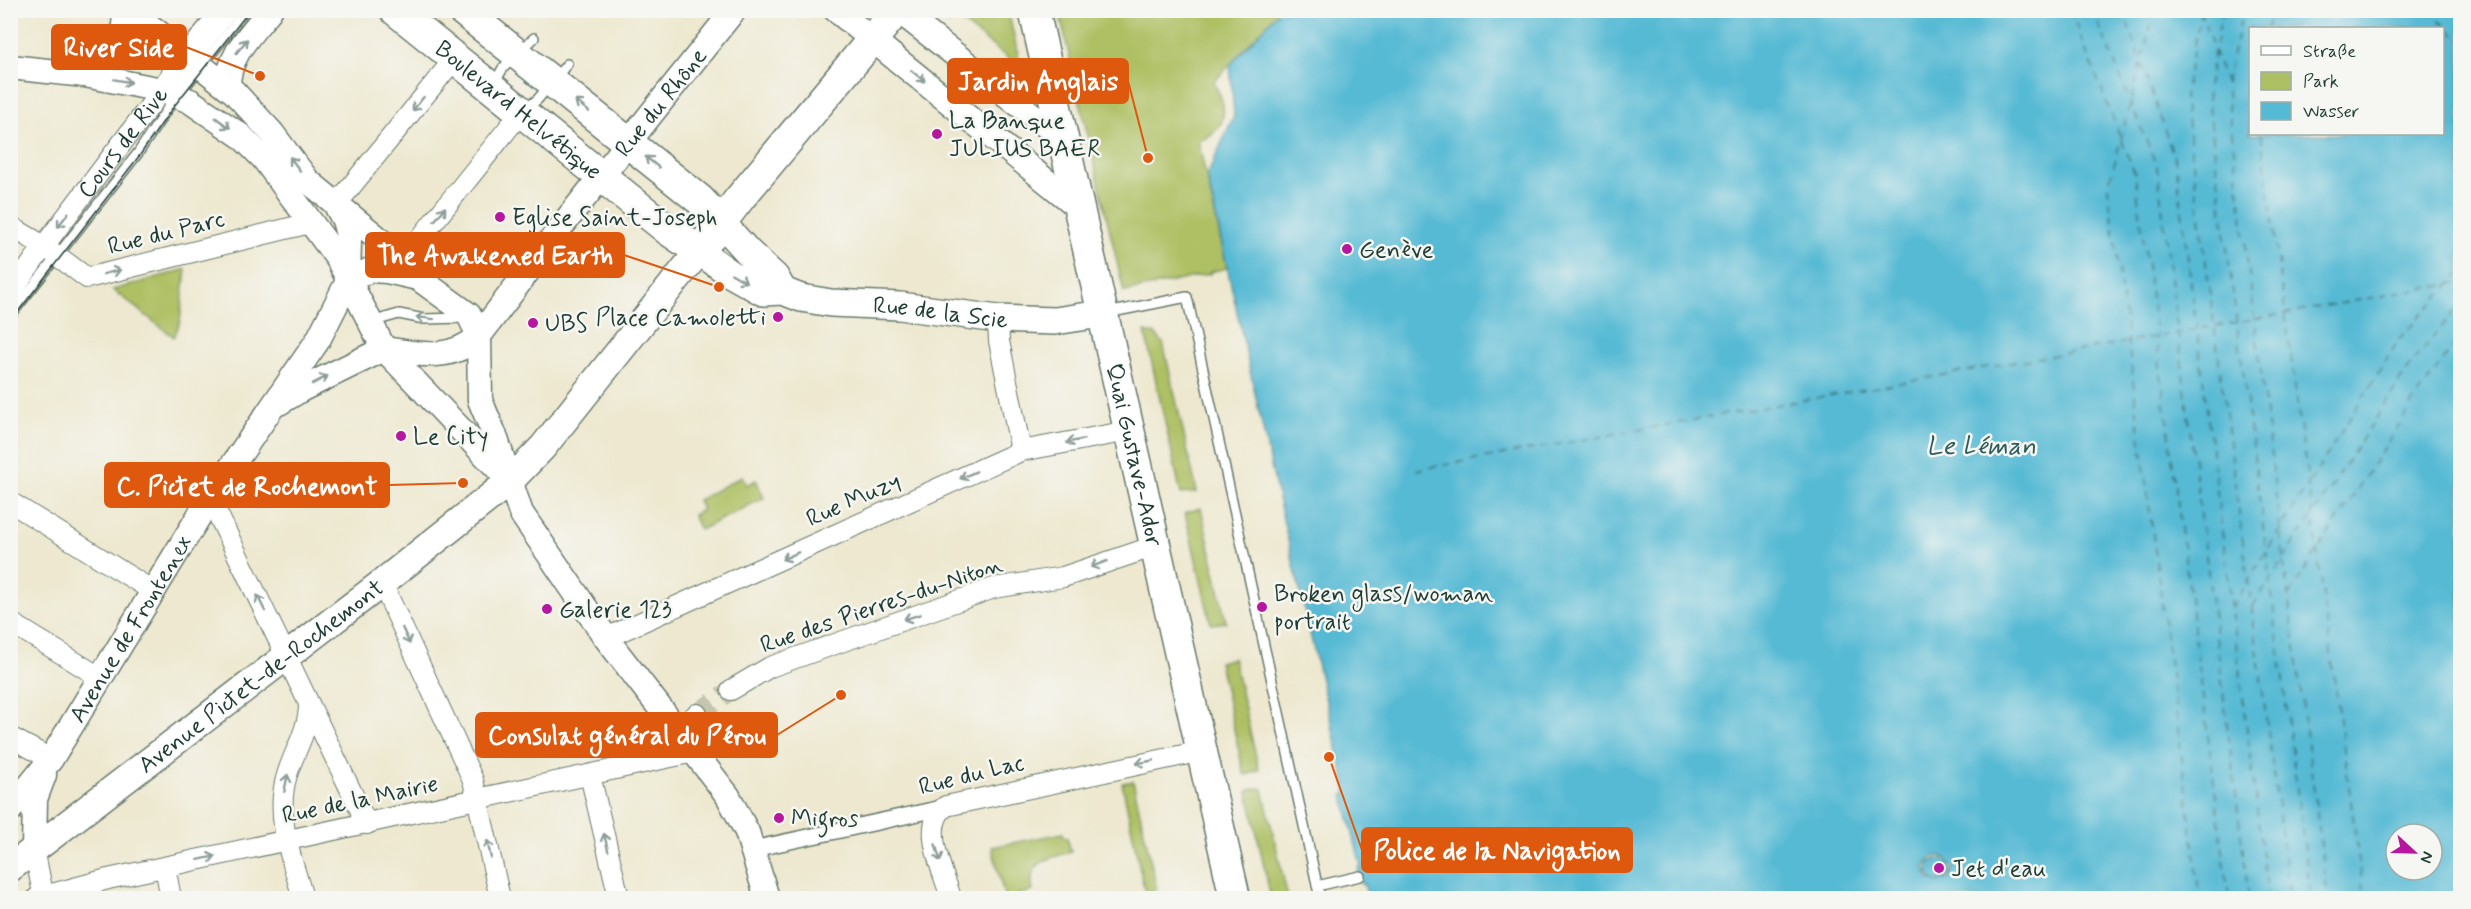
<svg xmlns="http://www.w3.org/2000/svg" width="2471" height="909" viewBox="0 0 2471 909" font-family="Mynerve,sans-serif">
<style>
.green{fill:#aec064;stroke:#667e4c;stroke-width:1.5}
.water{fill:#56bad4;stroke:#3a7c84;stroke-width:1.5;fill-rule:evenodd}
.lines{fill:none;stroke-linecap:round;stroke-linejoin:round}
.ferry{stroke:#2d5c5c;stroke-width:1.5;stroke-dasharray:8 6;stroke-linecap:butt}
.minor-tunnel{stroke:#c4c6b0;stroke-width:20;stroke-dasharray:20 10;stroke-linecap:butt}
.service-casing{stroke:#67796a;stroke-width:12}
.pedestrian-casing{stroke:#67796a;stroke-width:18}
.minor-casing{stroke:#67796a;stroke-width:22}
.tertiary-casing{stroke:#67796a;stroke-width:27}
.secondary-casing{stroke:#67796a;stroke-width:30}
.primary-casing{stroke:#67796a;stroke-width:33}
.service{stroke:#fff;stroke-width:9}
.pedestrian{stroke:#fff;stroke-width:15}
.minor{stroke:#fff;stroke-width:20}
.tertiary{stroke:#fff;stroke-width:24}
.secondary{stroke:#fff;stroke-width:27}
.primary{stroke:#fff;stroke-width:30}
.tram{stroke:#1f3d34;stroke-width:1.5}
.oneway{stroke:#8f9e9a}
.poi-dot{fill:#b5179e;stroke:#f6f6f2;stroke-width:2}
.labels{text-anchor:middle;stroke-width:5;stroke-linejoin:round;paint-order:stroke}
.street-label{font-size:24px;fill:#1f3d34;stroke:#f6f6f2}
.poi-label{font-size:24px;fill:#1f3d34;stroke:#f6f6f2;text-anchor:start}
.water-label{font-size:26px;font-style:italic;fill:#2d5c5c;stroke:#f6f6f2}
.leader{fill:none;stroke:#de580e;stroke-width:2}
.callout-dot{fill:#de580e;stroke:#f6f6f2;stroke-width:2}
.callout{fill:#de580e;stroke:#de580e;stroke-width:2}
.callout-label{font-size:26px;text-anchor:middle;font-weight:bold;fill:#fff}
</style>
<rect width="100%" height="100%" fill="#f6f6f2"/>
<filter id="ink" filterUnits="userSpaceOnUse"><feTurbulence type="fractalNoise" baseFrequency=".0167" numOctaves="2"/><feDisplacementMap in="SourceGraphic" scale="12" xChannelSelector="R" yChannelSelector="G"/><feConvolveMatrix kernelMatrix="1 2 1 2 8 2 1 2 1" color-interpolation-filters="sRGB"/></filter>
<filter id="wash" filterUnits="userSpaceOnUse"><feTurbulence type="fractalNoise" baseFrequency=".008" numOctaves="4" result="noise"/><feDisplacementMap in="SourceGraphic" scale="24" xChannelSelector="R" yChannelSelector="G"/><feGaussianBlur stdDeviation="1.35" result="paint"/><feColorMatrix in="noise" values="0 0 0 0 0 0 0 0 0 0 0 0 0 0 0 0 0 1.4 0 .05"/><feComposite in="paint" operator="in"/></filter>
<g filter="url(#wash)">
<rect width="100%" height="100%" fill="#ede8cf"/>
<g class="green">
<path d="M 937,10 L 1008,11 L 1019,59 L 1012,61 L 959,20 L 948,24 L 935,12 Z"/>
<path d="M 1059,11 L 1279,11 L 1213,83 C 1230,107 1227,131 1198,141 L 1227,268 L 1210,272 L 1210,274 L 1124,292 Z"/>
<path d="M 186,269 L 180,322 L 174,337 L 113,290 Z"/>
<path d="M 1145,332 L 1155,334 L 1163,343 L 1197,492 L 1181,494 Z"/>
<path d="M 742,476 L 747,485 L 756,480 L 764,498 L 700,530 L 693,515 L 702,510 L 698,500 Z"/>
<path d="M 1201,508 L 1226,622 L 1211,624 L 1185,513 Z"/>
<path d="M 1233,658 L 1259,770 L 1247,775 L 1244,774 L 1219,662 Z"/>
<path d="M 1133,781 L 1157,890 L 1145,893 L 1122,783 Z"/>
<path d="M 1261,788 L 1263,790 L 1288,898 L 1271,898 L 1248,793 L 1249,790 Z"/>
<path d="M 1063,833 L 1064,837 L 1067,837 L 1071,852 C 1049,858 1026,862 1033,891 L 1005,898 L 992,847 Z"/>
</g>
<g class="water">
<path d="M 1279,11 L 2460,11 L 2460,898 L 1368,898 L 1364,884 L 1362,885 L 1358,868 L 1361,866 L 1343,795 L 1346,795 L 1346,786 L 1279,502 L 1207,176 L 1234,115 L 1230,65 ZM 2250,28 L 2442,28 L 2442,134 L 2250,134 ZM 2396,834 L 2432,834 L 2432,870 L 2396,870 ZM 1940,856 L 1946,858 L 1953,868 L 1949,879 L 1938,883 L 1928,878 L 1925,867 L 1933,857 Z"/>
<circle cx="1939" cy="870" r="11"/>
</g>
<g class="lines">
<g class="ferry">
<path d="M 2070,10 L 2135,174 L 2229,898"/>
<path d="M 2093,10 L 2157,167 L 2249,898"/>
<path d="M 2123,10 L 2176,163 L 2268,898"/>
<path d="M 2155,10 L 2108,188 L 2200,898"/>
<path d="M 2200,10 L 2226,84 L 2288,595 L 2328,898"/>
<path d="M 2201,10 L 2184,96 L 2290,898"/>
<path d="M 2222,10 L 2207,92 L 2311,898"/>
<path d="M 2429,10 L 2460,40"/>
<path d="M 2267,28 L 2271,10"/>
<path d="M 2226,83 L 2243,10"/>
<path d="M 2261,134 L 2364,898"/>
<path d="M 1416,470 L 2460,282"/>
<path d="M 2310,482 L 2400,338 L 2460,273"/>
<path d="M 2289,595 L 2419,394 L 2460,337"/>
<path d="M 2253,606 L 2414,360 L 2460,305"/>
<path d="M 2232,607 L 2307,486"/>
</g>
</g>
</g>
<g filter="url(#ink)">
<g class="lines">
<path class="minor-tunnel" d="M 697,714 L 731,690"/>
<g class="service-casing">
<g id="service">
<path d="M 497,85 L 496,80 L 503,68 L 534,38"/>
<path d="M 524,110 L 538,99 L 567,64"/>
<path d="M 1107,313 L 1187,297 L 1320,898"/>
<path d="M 10,316 L 138,153 L 168,108 L 246,10"/>
<path d="M 371,322 L 399,314 L 424,319 L 464,318"/>
<path d="M 1317,886 L 1360,876"/>
</g>
</g>
<g class="pedestrian-casing">
<path id="pedestrian" d="M 753,849 L 942,808"/>
</g>
<g class="minor-casing">
<g id="minor">
<path d="M 336,205 L 455,58"/>
<path d="M 10,226 L 44,246 L 87,278 L 310,223"/>
<path d="M 403,260 L 522,111"/>
<path id="s1" d="M 10,294 L 44,246 L 162,90"/>
<path d="M 998,319 L 999,341 L 1021,451"/>
<path d="M 210,498 L 367,824"/>
<path d="M 10,502 L 153,591"/>
<path d="M 382,583 L 473,780 L 500,898"/>
<path d="M 10,622 L 101,678"/>
<path d="M 606,638 L 1021,451 L 1129,431"/>
<path d="M 731,690 L 770,667 L 994,588 L 1063,577 L 1155,546"/>
<path d="M 676,730 L 697,714"/>
<path d="M 10,737 L 51,759"/>
<path d="M 590,775 L 619,898"/>
<path d="M 34,849 L 44,898"/>
<path d="M 165,867 L 171,898"/>
<path d="M 37,898 L 108,879 L 694,752"/>
<path d="M 303,898 C 292,859 274,816 287,775 C 294,751 309,730 309,704"/>
<path d="M 951,898 C 944,873 919,824 946,806 L 1202,751"/>
</g>
</g>
<g class="tertiary-casing">
<g id="tertiary">
<path d="M 129,10 L 234,92 L 272,133 L 308,181 L 395,252 L 418,278 L 469,315 L 479,336 L 480,400 L 495,436 L 521,513 L 606,638 L 728,796 L 747,832 L 767,898"/>
<path d="M 836,10 L 1077,206"/>
<path d="M 898,10 L 1063,139"/>
<path d="M 10,67 L 85,75 L 162,90 L 190,101 L 241,136 L 264,159 L 338,259 L 384,349 L 504,475"/>
<path d="M 83,75 C 110,57 128,47 124,10"/>
<path d="M 228,86 C 228,55 251,34 270,10"/>
<path d="M 162,90 L 225,10"/>
<path d="M 348,281 L 370,270 L 387,271 L 418,278"/>
<path id="s2" d="M 384,349 C 418,354 451,362 479,336 L 561,227 L 734,10"/>
<path d="M 279,403 L 302,389 L 384,349"/>
<path id="s3" d="M 10,810 L 51,759 L 210,498 L 318,340 L 348,281 L 349,239 L 344,220 L 337,207"/>
<path d="M 34,849 L 35,799 L 44,775"/>
</g>
</g>
<g class="secondary-casing">
<g id="secondary">
<path d="M 721,222 L 748,252 L 775,277 L 783,291"/>
<path id="s4" d="M 10,868 L 382,583 L 510,481 L 543,447 L 699,251 L 731,274 L 763,292 L 783,291 L 801,298 L 831,303 L 900,306 L 998,319 L 1055,321 L 1101,314"/>
</g>
</g>
<g class="primary-casing">
<g id="primary">
<path id="s5" d="M 395,10 L 668,230 L 699,251 L 740,198 L 897,10"/>
<path d="M 462,10 L 700,200 L 721,222"/>
<path id="s6" d="M 1034,10 L 1235,898"/>
</g>
</g>
<use href="#service" class="service"/>
<use href="#pedestrian" class="pedestrian"/>
<use href="#minor" class="minor"/>
<use href="#tertiary" class="tertiary"/>
<use href="#secondary" class="secondary"/>
<use href="#primary" class="primary"/>
<path class="tram" d="M 10,322 L 140,155 L 171,110 L 250,10"/>
</g>
<defs><path id="oneway-shaft" d="M-6 0H5M1.5-3L5.5 0L1.5 3" fill="none" stroke-width="1.6" stroke-linecap="round" stroke-linejoin="round" transform="scale(1.5)"/></defs>
<g class="oneway">
<use href="#oneway-shaft" transform="translate(242 46) rotate(-52)"/>
<use href="#oneway-shaft" transform="translate(918 76) rotate(39)"/>
<use href="#oneway-shaft" transform="translate(123 81) rotate(10)"/>
<use href="#oneway-shaft" transform="translate(418 104) rotate(129)"/>
<use href="#oneway-shaft" transform="translate(582 106) rotate(-141)"/>
<use href="#oneway-shaft" transform="translate(223 123) rotate(36)"/>
<use href="#oneway-shaft" transform="translate(652 162) rotate(-141)"/>
<use href="#oneway-shaft" transform="translate(295 164) rotate(-127)"/>
<use href="#oneway-shaft" transform="translate(440 214) rotate(-51)"/>
<use href="#oneway-shaft" transform="translate(63 220) rotate(127)"/>
<use href="#oneway-shaft" transform="translate(112 272) rotate(-14)"/>
<use href="#oneway-shaft" transform="translate(739 278) rotate(30)"/>
<use href="#oneway-shaft" transform="translate(425 318) rotate(-173)"/>
<use href="#oneway-shaft" transform="translate(320 380) rotate(-27)"/>
<use href="#oneway-shaft" transform="translate(1075 441) rotate(169)"/>
<use href="#oneway-shaft" transform="translate(968 475) rotate(156)"/>
<use href="#oneway-shaft" transform="translate(790 556) rotate(156)"/>
<use href="#oneway-shaft" transform="translate(1099 564) rotate(160)"/>
<use href="#oneway-shaft" transform="translate(261 603) rotate(-116)"/>
<use href="#oneway-shaft" transform="translate(912 617) rotate(161)"/>
<use href="#oneway-shaft" transform="translate(406 636) rotate(65)"/>
<use href="#oneway-shaft" transform="translate(1145 762) rotate(169)"/>
<use href="#oneway-shaft" transform="translate(286 783) rotate(-79)"/>
<use href="#oneway-shaft" transform="translate(606 842) rotate(-104)"/>
<use href="#oneway-shaft" transform="translate(489 849) rotate(-102)"/>
<use href="#oneway-shaft" transform="translate(938 853) rotate(74)"/>
<use href="#oneway-shaft" transform="translate(207 858) rotate(-12)"/>
</g>
</g>
<g class="poi-dot">
<circle cx="937" cy="134" r="6"/>
<circle cx="500" cy="217" r="6"/>
<circle cx="1347" cy="249" r="6"/>
<circle cx="778" cy="317" r="6"/>
<circle cx="533" cy="323" r="6"/>
<circle cx="401" cy="436" r="6"/>
<circle cx="1262" cy="607" r="6"/>
<circle cx="547" cy="609" r="6"/>
<circle cx="779" cy="818" r="6"/>
<circle cx="1939" cy="868" r="6"/>
</g>
<g class="labels">
<g class="street-label">
<text dy="8" stroke="none"><textPath href="#s2" startOffset="396">Rue du Rhône</textPath></text>
<text dy="8" stroke="none"><textPath href="#s5" startOffset="159">Boulevard Helvétique</textPath></text>
<text dy="8" stroke="none"><textPath href="#s1" startOffset="189">Cours de Rive</textPath></text>
<text transform="translate(166 232) rotate(-14)" y="8">Rue du Parc</text>
<text dy="8" stroke="none"><textPath href="#s4" startOffset="1186">Rue de la Scie</textPath></text>
<text dy="8" stroke="none"><textPath href="#s6" startOffset="456">Quai Gustave-Ador</textPath></text>
<text transform="translate(853 499) rotate(-24)" y="8">Rue Muzy</text>
<text transform="translate(881 604) rotate(-19)" y="8">Rue des Pierres-du-Niton</text>
<text dy="8" stroke="none"><textPath href="#s3" startOffset="218">Avenue de Frontenex</textPath></text>
<text dy="8" stroke="none"><textPath href="#s4" startOffset="316">Avenue Pictet-de-Rochemont</textPath></text>
<text transform="translate(971 774) rotate(-14)" y="8">Rue du Lac</text>
<text transform="translate(360 799) rotate(-12)" y="8">Rue de la Mairie</text>
</g>
<g class="poi-label">
<text x="949" y="128">La Banque<tspan x="949" dy="28">JULIUS BAER</tspan></text>
<text x="512" y="225">Eglise Saint-Joseph</text>
<text x="1359" y="257">Genève</text>
<text x="766" y="325" text-anchor="end">Place Camoletti</text>
<text x="545" y="331">UBS</text>
<text x="413" y="444">Le City</text>
<text x="1274" y="601">Broken glass/woman<tspan x="1274" dy="28">portrait</tspan></text>
<text x="559" y="617">Galerie 123</text>
<text x="791" y="826">Migros</text>
<text x="1951" y="876">Jet d'eau</text>
</g>
<g class="water-label">
<text x="1981" y="454">Le Léman</text>
</g>
</g>
<path class="leader" d="M260 76L186 47M1148 158L1128 81M719 287L624 255M463 483L389 485M841 695L777 735M1329 757L1362 850"/>
<g class="callout-dot">
<circle cx="260" cy="76" r="6"/>
<circle cx="1148" cy="158" r="6"/>
<circle cx="719" cy="287" r="6"/>
<circle cx="463" cy="483" r="6"/>
<circle cx="841" cy="695" r="6"/>
<circle cx="1329" cy="757" r="6"/>
</g>
<g class="callout">
<rect x="52" y="25" width="134" height="44" rx="6"/>
<rect x="948" y="59" width="180" height="44" rx="6"/>
<rect x="366" y="233" width="258" height="44" rx="6"/>
<rect x="105" y="463" width="284" height="44" rx="6"/>
<rect x="476" y="713" width="301" height="44" rx="6"/>
<rect x="1362" y="828" width="270" height="44" rx="6"/>
</g>
<g class="callout-label">
<text x="119" y="56">River Side</text>
<text x="1038" y="90">Jardin Anglais</text>
<text x="495" y="264">The Awakened Earth</text>
<text x="247" y="495">C. Pictet de Rochemont</text>
<text x="627" y="744">Consulat général du Pérou</text>
<text x="1497" y="859">Police de la Navigation</text>
</g>
<rect width="2471" height="909" fill="none" stroke="#f6f6f2" stroke-width="36"/>
<rect x="2249" y="27" width="195" height="108" fill="#f6f6f2" stroke="#a0aca6" stroke-width="1.5"/>
<rect x="2261" y="46" width="30" height="9" fill="#ffffff" stroke="#a0aca6" stroke-width="1.5"/>
<text x="2303" y="57" font-size="18" fill="#1f3d34">Straße</text>
<rect x="2261" y="72" width="30" height="18" fill="#aec064" stroke="#a0aca6" stroke-width="1.5"/>
<text x="2303" y="87" font-size="18" fill="#1f3d34">Park</text>
<rect x="2261" y="102" width="30" height="18" fill="#56bad4" stroke="#a0aca6" stroke-width="1.5"/>
<text x="2303" y="117" font-size="18" fill="#1f3d34">Wasser</text>
<g transform="translate(2414 852) rotate(112)"><circle r="28" fill="#f6f6f2" stroke="#a0aca6" stroke-width="1.5"/>
<path d="M0-4.5L10 22L0 15L-10 22Z" fill="#b5179e"/>
<text y="-9" font-size="16" font-weight="bold" text-anchor="middle" fill="#1f3d34">N</text>
</g>
</svg>
